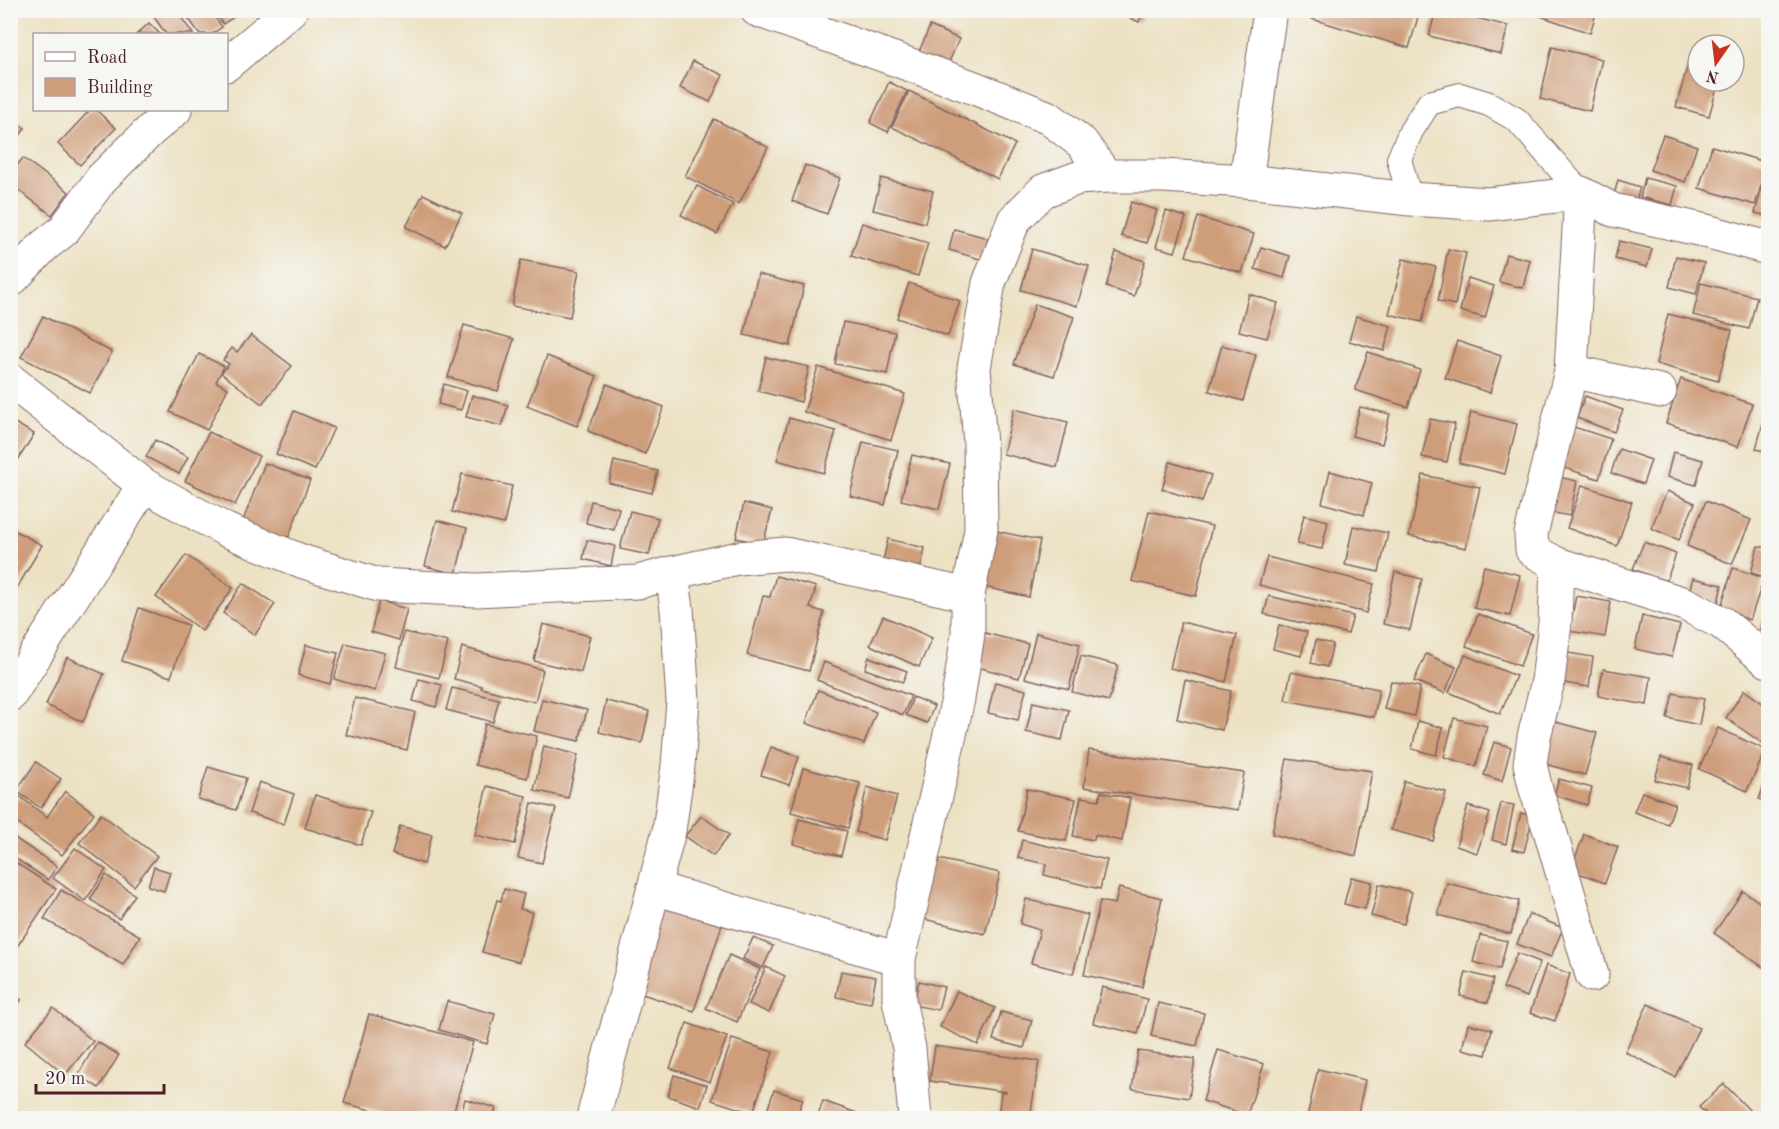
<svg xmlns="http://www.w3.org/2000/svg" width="1779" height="1129" viewBox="0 0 1779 1129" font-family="'Old Standard TT',serif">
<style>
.building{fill:#ce9d7a}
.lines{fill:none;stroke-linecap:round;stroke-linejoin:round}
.service-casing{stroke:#836360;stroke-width:26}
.minor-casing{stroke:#836360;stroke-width:35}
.service{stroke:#fff;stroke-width:24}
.minor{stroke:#fff;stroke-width:33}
</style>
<rect width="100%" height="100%" fill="#f6f6f2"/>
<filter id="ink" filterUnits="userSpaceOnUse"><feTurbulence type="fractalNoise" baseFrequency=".0167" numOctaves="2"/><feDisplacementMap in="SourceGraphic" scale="12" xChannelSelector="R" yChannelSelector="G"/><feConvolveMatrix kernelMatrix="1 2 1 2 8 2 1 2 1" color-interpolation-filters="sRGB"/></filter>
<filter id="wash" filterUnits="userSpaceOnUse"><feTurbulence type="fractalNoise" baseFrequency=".008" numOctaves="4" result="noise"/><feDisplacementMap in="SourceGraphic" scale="24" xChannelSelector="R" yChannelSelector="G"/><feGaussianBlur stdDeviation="1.35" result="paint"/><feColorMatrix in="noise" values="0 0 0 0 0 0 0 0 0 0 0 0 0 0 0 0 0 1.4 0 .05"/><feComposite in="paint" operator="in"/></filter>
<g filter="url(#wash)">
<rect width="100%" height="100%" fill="#ece1c3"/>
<g id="blocks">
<g class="building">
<path d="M 149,10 L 176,10 L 193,34 L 166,34 Z"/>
<path d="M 182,10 L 209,10 L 222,27 L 212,34 L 200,34 Z"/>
<path d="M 213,10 L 238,10 L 240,13 L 223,24 Z"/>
<path d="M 1111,10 L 1144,10 L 1139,22 Z"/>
<path d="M 1315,10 L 1420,10 L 1409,48 L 1312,19 Z"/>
<path d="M 1436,10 L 1445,10 L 1508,26 L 1501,54 L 1429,36 Z"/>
<path d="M 1523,10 L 1597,10 L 1590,33 Z"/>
<path d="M 149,23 L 160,34 L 137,34 Z"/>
<path d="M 930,26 L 959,39 L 946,69 L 917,56 Z"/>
<path d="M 1552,47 L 1602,59 L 1590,111 L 1540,99 Z"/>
<path d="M 693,61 L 723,75 L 710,102 L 680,88 Z"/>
<path d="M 1688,64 L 1698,67 L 1698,81 L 1719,81 L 1709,116 L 1676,107 Z"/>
<path d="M 889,82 L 907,91 L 888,132 L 870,123 Z"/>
<path d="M 909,91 L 1015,144 L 998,179 L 892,127 Z"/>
<path d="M 90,110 L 96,110 L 116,128 L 80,165 L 58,144 Z"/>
<path d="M 10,118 L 25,128 L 10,150 Z"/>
<path d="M 714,119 L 768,147 L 739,204 L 685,176 Z"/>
<path d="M 1663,135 L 1697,146 L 1685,182 L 1650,170 Z"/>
<path d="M 1712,146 L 1768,163 L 1755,205 L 1699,188 Z"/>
<path d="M 23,158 L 69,192 L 52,215 L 10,184 L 10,174 Z"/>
<path d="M 805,165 L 840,178 L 827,214 L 792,201 Z"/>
<path d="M 1768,166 L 1768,216 L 1755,213 Z"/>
<path d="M 881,178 L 933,191 L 925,223 L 873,210 Z"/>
<path d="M 1645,178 L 1677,186 L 1672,205 L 1640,197 Z"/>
<path d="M 1618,180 L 1640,187 L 1633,210 L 1612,203 Z"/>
<path d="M 697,186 L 733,204 L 717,234 L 681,215 Z"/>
<path d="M 423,194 L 462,213 L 445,246 L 406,227 Z"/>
<path d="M 1131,202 L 1157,210 L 1147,243 L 1121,236 Z"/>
<path d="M 1166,211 L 1186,217 L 1175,252 L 1156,247 Z"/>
<path d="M 1198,217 L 1254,234 L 1242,273 L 1186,256 Z"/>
<path d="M 862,223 L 928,243 L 918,276 L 851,256 Z"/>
<path d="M 954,229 L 988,238 L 983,260 L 949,250 Z"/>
<path d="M 1619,241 L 1652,249 L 1647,267 L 1615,259 Z"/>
<path d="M 1261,247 L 1290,256 L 1284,278 L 1255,269 Z"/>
<path d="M 1032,249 L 1089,266 L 1077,306 L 1021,290 Z"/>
<path d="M 1448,249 L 1466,253 L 1455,305 L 1438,301 Z"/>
<path d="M 1116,252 L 1145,261 L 1134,296 L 1106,287 Z"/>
<path d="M 1506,254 L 1530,260 L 1523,288 L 1499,282 Z"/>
<path d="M 1676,256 L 1704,263 L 1696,294 L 1669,287 Z"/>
<path d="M 1403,259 L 1436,267 L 1422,322 L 1389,314 Z"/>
<path d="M 521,260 L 579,271 L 570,317 L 512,306 Z"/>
<path d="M 758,274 L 804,286 L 790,346 L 744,335 Z"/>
<path d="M 1468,278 L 1494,286 L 1485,318 L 1460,311 Z"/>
<path d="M 909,283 L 960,301 L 948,336 L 897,318 Z"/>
<path d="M 1701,283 L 1757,297 L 1749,329 L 1693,315 Z"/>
<path d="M 1249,294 L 1278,303 L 1267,338 L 1239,331 Z"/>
<path d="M 1035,304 L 1074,317 L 1054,376 L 1014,364 Z"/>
<path d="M 1668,314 L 1732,330 L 1718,381 L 1656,364 Z"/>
<path d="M 43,316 L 112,352 L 90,393 L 21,357 Z"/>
<path d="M 1356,316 L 1391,326 L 1384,351 L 1349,341 Z"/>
<path d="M 843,322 L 895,332 L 887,374 L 835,364 Z"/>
<path d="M 464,325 L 514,339 L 498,391 L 448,377 Z"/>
<path d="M 251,335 L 292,366 L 262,404 L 221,373 L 229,364 L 223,360 L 232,348 L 237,352 Z"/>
<path d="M 1457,341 L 1501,356 L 1490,393 L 1445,378 Z"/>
<path d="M 1222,345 L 1256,355 L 1243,401 L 1209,391 Z"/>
<path d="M 1368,352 L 1420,370 L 1408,407 L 1355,390 Z"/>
<path d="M 199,354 L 224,366 L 216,382 L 228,388 L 207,430 L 170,412 Z"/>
<path d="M 547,356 L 597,376 L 577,426 L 527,406 Z"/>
<path d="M 766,357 L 809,367 L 801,402 L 758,391 Z"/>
<path d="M 818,367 L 905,394 L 891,440 L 804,412 Z"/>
<path d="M 1681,379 L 1752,404 L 1738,447 L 1666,423 Z"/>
<path d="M 444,384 L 467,391 L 461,410 L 438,404 Z"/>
<path d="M 607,384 L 664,407 L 645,454 L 588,431 Z"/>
<path d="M 472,395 L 508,405 L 502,426 L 466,417 Z"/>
<path d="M 1585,396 L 1623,410 L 1614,432 L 1577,418 Z"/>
<path d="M 1768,405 L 1768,452 L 1756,449 Z"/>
<path d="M 1360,407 L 1390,414 L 1382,444 L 1352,436 Z"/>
<path d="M 1014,409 L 1068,422 L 1057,467 L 1003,454 Z"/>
<path d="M 294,411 L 334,428 L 315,470 L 276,454 Z"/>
<path d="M 1471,412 L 1517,424 L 1505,474 L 1459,463 Z"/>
<path d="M 789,418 L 836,431 L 824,473 L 777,460 Z"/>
<path d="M 1430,419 L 1455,424 L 1447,462 L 1422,457 Z"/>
<path d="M 10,420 L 34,434 L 10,473 Z"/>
<path d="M 1571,426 L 1611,439 L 1599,479 L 1558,466 Z"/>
<path d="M 209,432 L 259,456 L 235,505 L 185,481 Z"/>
<path d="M 155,440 L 188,457 L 179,474 L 146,457 Z"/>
<path d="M 863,442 L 898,450 L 885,505 L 850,496 Z"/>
<path d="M 1619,449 L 1651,460 L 1643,484 L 1611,473 Z"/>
<path d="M 1673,452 L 1703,460 L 1696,485 L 1667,477 Z"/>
<path d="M 912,455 L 950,464 L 939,509 L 901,500 Z"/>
<path d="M 614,461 L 658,471 L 652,493 L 609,483 Z"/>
<path d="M 1170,462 L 1211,475 L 1202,502 L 1162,489 Z"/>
<path d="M 265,463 L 310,480 L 286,544 L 241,526 Z"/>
<path d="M 1330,471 L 1372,483 L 1364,515 L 1322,503 Z"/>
<path d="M 462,474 L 512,486 L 504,524 L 452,512 Z"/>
<path d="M 1423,475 L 1480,487 L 1466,548 L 1409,536 Z"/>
<path d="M 1549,475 L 1577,481 L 1570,516 L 1543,511 Z"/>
<path d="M 1582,485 L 1632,502 L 1617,546 L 1567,528 Z"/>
<path d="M 1667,491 L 1695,503 L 1679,540 L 1651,528 Z"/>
<path d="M 591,501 L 619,508 L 614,530 L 586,523 Z"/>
<path d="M 1706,501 L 1751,520 L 1732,564 L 1687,546 Z"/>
<path d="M 744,503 L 772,510 L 763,544 L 736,538 Z"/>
<path d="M 630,511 L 658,518 L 649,555 L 620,549 Z"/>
<path d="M 1149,511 L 1212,526 L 1196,596 L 1132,581 Z"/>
<path d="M 1304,515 L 1328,521 L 1322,549 L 1297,544 Z"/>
<path d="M 437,520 L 467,528 L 456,574 L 425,566 Z"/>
<path d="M 1353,526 L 1388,533 L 1379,572 L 1345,565 Z"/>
<path d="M 10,528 L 42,545 L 17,588 L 10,584 Z"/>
<path d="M 996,531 L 1040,540 L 1029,597 L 984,587 Z"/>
<path d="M 888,539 L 925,548 L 920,570 L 883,561 Z"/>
<path d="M 587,540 L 615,546 L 611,566 L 583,559 Z"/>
<path d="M 1644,542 L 1676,554 L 1666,582 L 1633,569 Z"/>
<path d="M 1758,546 L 1768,548 L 1768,578 L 1751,573 Z"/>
<path d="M 186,555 L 233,588 L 202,631 L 156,597 Z"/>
<path d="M 1267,557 L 1374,584 L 1366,613 L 1259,585 Z"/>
<path d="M 1484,566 L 1520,575 L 1510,616 L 1474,608 Z"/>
<path d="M 1733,568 L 1764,578 L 1750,620 L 1720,610 Z"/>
<path d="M 1395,572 L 1422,579 L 1410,630 L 1383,624 Z"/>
<path d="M 776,576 L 816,587 L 810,608 L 824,612 L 809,671 L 747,655 L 763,596 L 770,597 Z"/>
<path d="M 1693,578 L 1722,585 L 1718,603 L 1688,595 Z"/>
<path d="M 243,583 L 275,604 L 255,635 L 223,613 Z"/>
<path d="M 1269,596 L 1353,616 L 1348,634 L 1264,614 Z"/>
<path d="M 1576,596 L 1611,602 L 1605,637 L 1569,631 Z"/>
<path d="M 379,601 L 407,609 L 399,640 L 371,632 Z"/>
<path d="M 1768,607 L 1768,638 L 1758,635 Z"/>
<path d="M 139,608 L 188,625 L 171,677 L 122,661 Z"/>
<path d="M 1478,614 L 1532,634 L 1520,666 L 1466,646 Z"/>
<path d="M 883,616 L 932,638 L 919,667 L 870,645 Z"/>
<path d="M 1642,616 L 1680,625 L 1672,657 L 1635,649 Z"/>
<path d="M 1181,622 L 1237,635 L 1226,682 L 1170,668 Z"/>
<path d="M 543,624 L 590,636 L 581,672 L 534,661 Z"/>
<path d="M 1279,625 L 1307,632 L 1301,656 L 1273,649 Z"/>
<path d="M 404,632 L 448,642 L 439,678 L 396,667 Z"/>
<path d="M 985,633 L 1028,644 L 1019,678 L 977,667 Z"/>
<path d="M 1036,633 L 1080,644 L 1069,689 L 1025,678 Z"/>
<path d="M 1316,640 L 1333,644 L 1327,667 L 1311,663 Z"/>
<path d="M 345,643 L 385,653 L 375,691 L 334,679 Z"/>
<path d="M 306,645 L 338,653 L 330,684 L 298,675 Z"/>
<path d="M 462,647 L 543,670 L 535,702 L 481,688 L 482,686 L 454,679 Z"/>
<path d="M 1562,652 L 1593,657 L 1589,687 L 1557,682 Z"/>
<path d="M 1426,654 L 1456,667 L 1445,693 L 1414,681 Z"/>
<path d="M 1465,655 L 1516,676 L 1500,714 L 1449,692 Z"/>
<path d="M 1081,656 L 1118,665 L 1109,701 L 1072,692 Z"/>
<path d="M 67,657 L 104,674 L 83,722 L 46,705 Z"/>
<path d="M 869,657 L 907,671 L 903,682 L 865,669 Z"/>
<path d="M 824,662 L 911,696 L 903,715 L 817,680 Z"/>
<path d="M 1603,669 L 1651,677 L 1647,705 L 1598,696 Z"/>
<path d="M 1291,672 L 1379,689 L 1374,717 L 1285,700 Z"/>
<path d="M 419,679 L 442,685 L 436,707 L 413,701 Z"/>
<path d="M 1185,680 L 1231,691 L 1222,730 L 1177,719 Z"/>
<path d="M 1391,681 L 1420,687 L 1414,716 L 1384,709 Z"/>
<path d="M 995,682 L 1026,690 L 1018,720 L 988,713 Z"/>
<path d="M 452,688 L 499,699 L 493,722 L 446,710 Z"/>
<path d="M 818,690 L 876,712 L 864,744 L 806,723 Z"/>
<path d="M 1744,690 L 1768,707 L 1768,733 L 1762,743 L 1726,718 Z"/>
<path d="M 1673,693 L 1704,699 L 1699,725 L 1667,718 Z"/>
<path d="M 913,697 L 934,706 L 927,723 L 906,715 Z"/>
<path d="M 355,698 L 415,712 L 407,750 L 346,735 Z"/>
<path d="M 542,699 L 587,710 L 579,741 L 534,731 Z"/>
<path d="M 606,701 L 649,711 L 642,743 L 599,732 Z"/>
<path d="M 1033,702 L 1069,710 L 1062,740 L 1026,732 Z"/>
<path d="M 1454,718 L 1487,726 L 1476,766 L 1444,757 Z"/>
<path d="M 1418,721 L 1443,728 L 1436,755 L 1412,749 Z"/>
<path d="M 1552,721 L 1597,733 L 1585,775 L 1541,763 Z"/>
<path d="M 485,724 L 537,736 L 527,778 L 475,765 Z"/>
<path d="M 1718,728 L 1766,750 L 1747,791 L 1699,769 Z"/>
<path d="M 1494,742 L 1511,747 L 1502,781 L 1484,775 Z"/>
<path d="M 544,746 L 578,755 L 568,798 L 534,790 Z"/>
<path d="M 771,747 L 799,757 L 789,785 L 761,775 Z"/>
<path d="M 1089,750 L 1244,773 L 1238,810 L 1084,787 Z"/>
<path d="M 1661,757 L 1693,765 L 1687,788 L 1655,780 Z"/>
<path d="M 1287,759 L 1372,771 L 1356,856 L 1272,834 Z"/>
<path d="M 36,762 L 61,779 L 41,808 L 16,791 Z"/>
<path d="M 208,767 L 246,778 L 236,810 L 198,799 Z"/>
<path d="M 803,768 L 860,783 L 848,828 L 791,812 Z"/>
<path d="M 1768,773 L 1768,802 L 1759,799 Z"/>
<path d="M 1559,779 L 1592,788 L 1587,805 L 1554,795 Z"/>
<path d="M 1404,781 L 1446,792 L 1433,841 L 1391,830 Z"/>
<path d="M 259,782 L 294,794 L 284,824 L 249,813 Z"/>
<path d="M 487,786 L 526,796 L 515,844 L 475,835 Z"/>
<path d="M 867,787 L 897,796 L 885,840 L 856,832 Z"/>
<path d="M 1027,789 L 1076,799 L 1066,841 L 1018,831 Z"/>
<path d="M 65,791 L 94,813 L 62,855 L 10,818 L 10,808 L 19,796 L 47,817 Z"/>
<path d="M 1101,792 L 1130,798 L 1122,841 L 1095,835 L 1094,840 L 1073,836 L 1081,797 L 1099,800 Z"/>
<path d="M 1642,792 L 1675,804 L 1668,824 L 1634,812 Z"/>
<path d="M 315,795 L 371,812 L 361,845 L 305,828 Z"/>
<path d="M 532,803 L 556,808 L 542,863 L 518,858 Z"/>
<path d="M 1501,803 L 1514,805 L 1506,844 L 1492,840 Z"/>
<path d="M 1468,806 L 1490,813 L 1477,853 L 1456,846 Z"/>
<path d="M 1521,813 L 1533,816 L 1524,852 L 1512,849 Z"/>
<path d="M 101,814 L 157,856 L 134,886 L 79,843 Z"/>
<path d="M 701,816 L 729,835 L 713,856 L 685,836 Z"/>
<path d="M 799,819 L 847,831 L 841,856 L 793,844 Z"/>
<path d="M 400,826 L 432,835 L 424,864 L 392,854 Z"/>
<path d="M 1584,834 L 1618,847 L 1605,883 L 1571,870 Z"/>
<path d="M 10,835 L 57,866 L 48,880 L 10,855 Z"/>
<path d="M 1022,840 L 1107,860 L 1100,889 L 1044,875 L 1046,864 L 1018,858 Z"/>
<path d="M 75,848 L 106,870 L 85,901 L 53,878 Z"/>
<path d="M 930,857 L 1000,873 L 985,934 L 916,917 Z"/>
<path d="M 10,859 L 56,889 L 12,954 L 10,953 Z"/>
<path d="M 154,867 L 170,872 L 164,891 L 148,886 Z"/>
<path d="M 106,875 L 135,895 L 119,919 L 90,899 Z"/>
<path d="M 1351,877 L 1372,882 L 1365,909 L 1344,904 Z"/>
<path d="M 1447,883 L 1519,901 L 1511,934 L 1438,915 Z"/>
<path d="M 1379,884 L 1412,892 L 1404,924 L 1371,916 Z"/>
<path d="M 1119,888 L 1162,898 L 1142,987 L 1084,975 L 1100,901 L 1115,904 Z"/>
<path d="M 504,889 L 524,894 L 520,909 L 532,912 L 519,962 L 482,952 L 497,900 L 501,901 Z"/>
<path d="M 61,890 L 140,936 L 123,965 L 44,919 Z"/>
<path d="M 1743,891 L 1768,908 L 1768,964 L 1766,969 L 1714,933 Z"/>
<path d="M 1026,899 L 1088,915 L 1073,974 L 1031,963 L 1040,930 L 1020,924 Z"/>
<path d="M 658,904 L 722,925 L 694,1011 L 630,990 Z"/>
<path d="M 1529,914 L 1563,928 L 1551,957 L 1517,944 Z"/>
<path d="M 1480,935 L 1507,941 L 1500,969 L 1473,962 Z"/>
<path d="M 753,938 L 773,946 L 763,968 L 743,959 Z"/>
<path d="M 1517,953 L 1540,962 L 1527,997 L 1503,988 Z"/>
<path d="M 729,955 L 760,969 L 737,1022 L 706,1008 Z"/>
<path d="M 1546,965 L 1570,974 L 1555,1021 L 1530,1013 Z"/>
<path d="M 766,967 L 785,976 L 769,1013 L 749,1004 Z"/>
<path d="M 841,971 L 876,977 L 871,1003 L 836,997 Z"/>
<path d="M 1466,972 L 1493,979 L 1488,1003 L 1460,996 Z"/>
<path d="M 919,981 L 944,987 L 938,1010 L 913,1005 Z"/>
<path d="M 1102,987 L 1147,999 L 1138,1034 L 1093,1023 Z"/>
<path d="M 957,991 L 995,1008 L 978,1045 L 940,1027 Z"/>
<path d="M 10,993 L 21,1000 L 10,1014 Z"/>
<path d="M 447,1001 L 495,1014 L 487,1044 L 439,1030 Z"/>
<path d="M 1158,1003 L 1204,1013 L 1197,1046 L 1151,1036 Z"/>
<path d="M 1648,1004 L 1699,1028 L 1675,1077 L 1625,1052 Z"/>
<path d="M 53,1008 L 93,1041 L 65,1075 L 25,1042 Z"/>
<path d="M 1001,1012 L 1032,1020 L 1024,1048 L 993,1040 Z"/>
<path d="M 369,1014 L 473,1042 L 452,1118 L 400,1118 L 344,1103 Z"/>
<path d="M 687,1023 L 727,1037 L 710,1082 L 670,1068 Z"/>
<path d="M 1468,1024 L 1492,1029 L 1486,1055 L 1462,1049 Z"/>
<path d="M 732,1039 L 773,1052 L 753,1113 L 712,1100 Z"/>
<path d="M 97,1042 L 119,1055 L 99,1088 L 78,1075 Z"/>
<path d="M 935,1046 L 1039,1061 L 1030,1118 L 998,1118 L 1001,1092 L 1007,1092 L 930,1081 Z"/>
<path d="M 1218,1050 L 1264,1064 L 1247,1115 L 1203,1101 Z"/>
<path d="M 1138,1051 L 1195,1059 L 1189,1098 L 1132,1089 Z"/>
<path d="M 1318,1069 L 1365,1080 L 1357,1118 L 1316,1118 L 1307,1117 Z"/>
<path d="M 674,1075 L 707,1085 L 700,1107 L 668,1096 Z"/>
<path d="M 1724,1084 L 1755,1116 L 1753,1118 L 1710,1118 L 1699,1107 Z"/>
<path d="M 774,1090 L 803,1099 L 796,1118 L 765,1117 Z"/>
<path d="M 465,1099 L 496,1108 L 493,1118 L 460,1118 Z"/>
<path d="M 823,1101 L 865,1116 L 864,1118 L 817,1118 Z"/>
</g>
</g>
</g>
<g filter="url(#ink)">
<use href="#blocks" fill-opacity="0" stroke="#836360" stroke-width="1.5"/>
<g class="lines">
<g class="service-casing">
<path id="service" d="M 1410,199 L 1399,159 L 1411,131 L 1429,103 L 1460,95 L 1489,104 L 1517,120 L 1581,193"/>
</g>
<g class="minor-casing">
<g id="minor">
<path d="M 757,10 L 972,87 L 1049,118 L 1082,143 L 1106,176 L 1163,176 L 1246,181 L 1410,199 L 1489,204 L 1581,193 L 1613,210 L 1702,230 L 1768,248"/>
<path d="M 226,65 L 291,10"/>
<path d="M 1246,181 L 1270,10"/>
<path d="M 1581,193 L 1571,371 L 1531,534 L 1532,550 L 1557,564 L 1685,604 L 1722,623 L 1768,661"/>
<path d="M 10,281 L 45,245 L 63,231 L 102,178 L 152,129 L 175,110"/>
<path d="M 1571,371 L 1660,391"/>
<path d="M 10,380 L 144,485 L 226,530 L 301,561 L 378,585 L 477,590 L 638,582 L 672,573 L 677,609 L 683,701 L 678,766 L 669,831 L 593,1118"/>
<path d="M 1557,564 L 1555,623 L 1548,681 L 1534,737 L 1530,764 L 1536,790 L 1551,834 L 1592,975"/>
<path d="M 672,573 L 738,558 L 786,554 L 968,595"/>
<path d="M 10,695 L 144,485"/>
<path d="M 654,888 L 899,959"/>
<path d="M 915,1118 L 909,1048 L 899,1000 L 899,959 L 958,699 L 968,634 L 968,595 L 981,530 L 980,444 L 974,368 L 989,283 L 1014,220 L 1043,191 L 1078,178 L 1106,176"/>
</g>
</g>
<use href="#service" class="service"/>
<use href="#minor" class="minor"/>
</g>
</g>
<rect width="1779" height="1129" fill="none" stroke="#f6f6f2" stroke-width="36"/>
<rect x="33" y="33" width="195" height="78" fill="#f6f6f2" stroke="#b1a0a2" stroke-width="1.5"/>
<rect x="45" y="52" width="30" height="9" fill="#ffffff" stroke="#b1a0a2" stroke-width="1.5"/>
<text x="87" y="63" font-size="18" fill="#4a1f2b">Road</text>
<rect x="45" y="78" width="30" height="18" fill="#ce9d7a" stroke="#b1a0a2" stroke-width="1.5"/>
<text x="87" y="93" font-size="18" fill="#4a1f2b">Building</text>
<g transform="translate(1716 63) rotate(194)"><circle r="28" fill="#f6f6f2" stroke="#b1a0a2" stroke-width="1.5"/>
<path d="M0-4.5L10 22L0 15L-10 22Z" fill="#c8321e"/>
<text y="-9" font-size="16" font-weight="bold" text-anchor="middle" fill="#4a1f2b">N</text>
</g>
<path d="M36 1084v9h128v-9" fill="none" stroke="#4a1f2b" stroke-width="3"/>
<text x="45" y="1084" font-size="18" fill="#4a1f2b" stroke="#f6f6f2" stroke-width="4.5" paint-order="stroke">20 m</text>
</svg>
